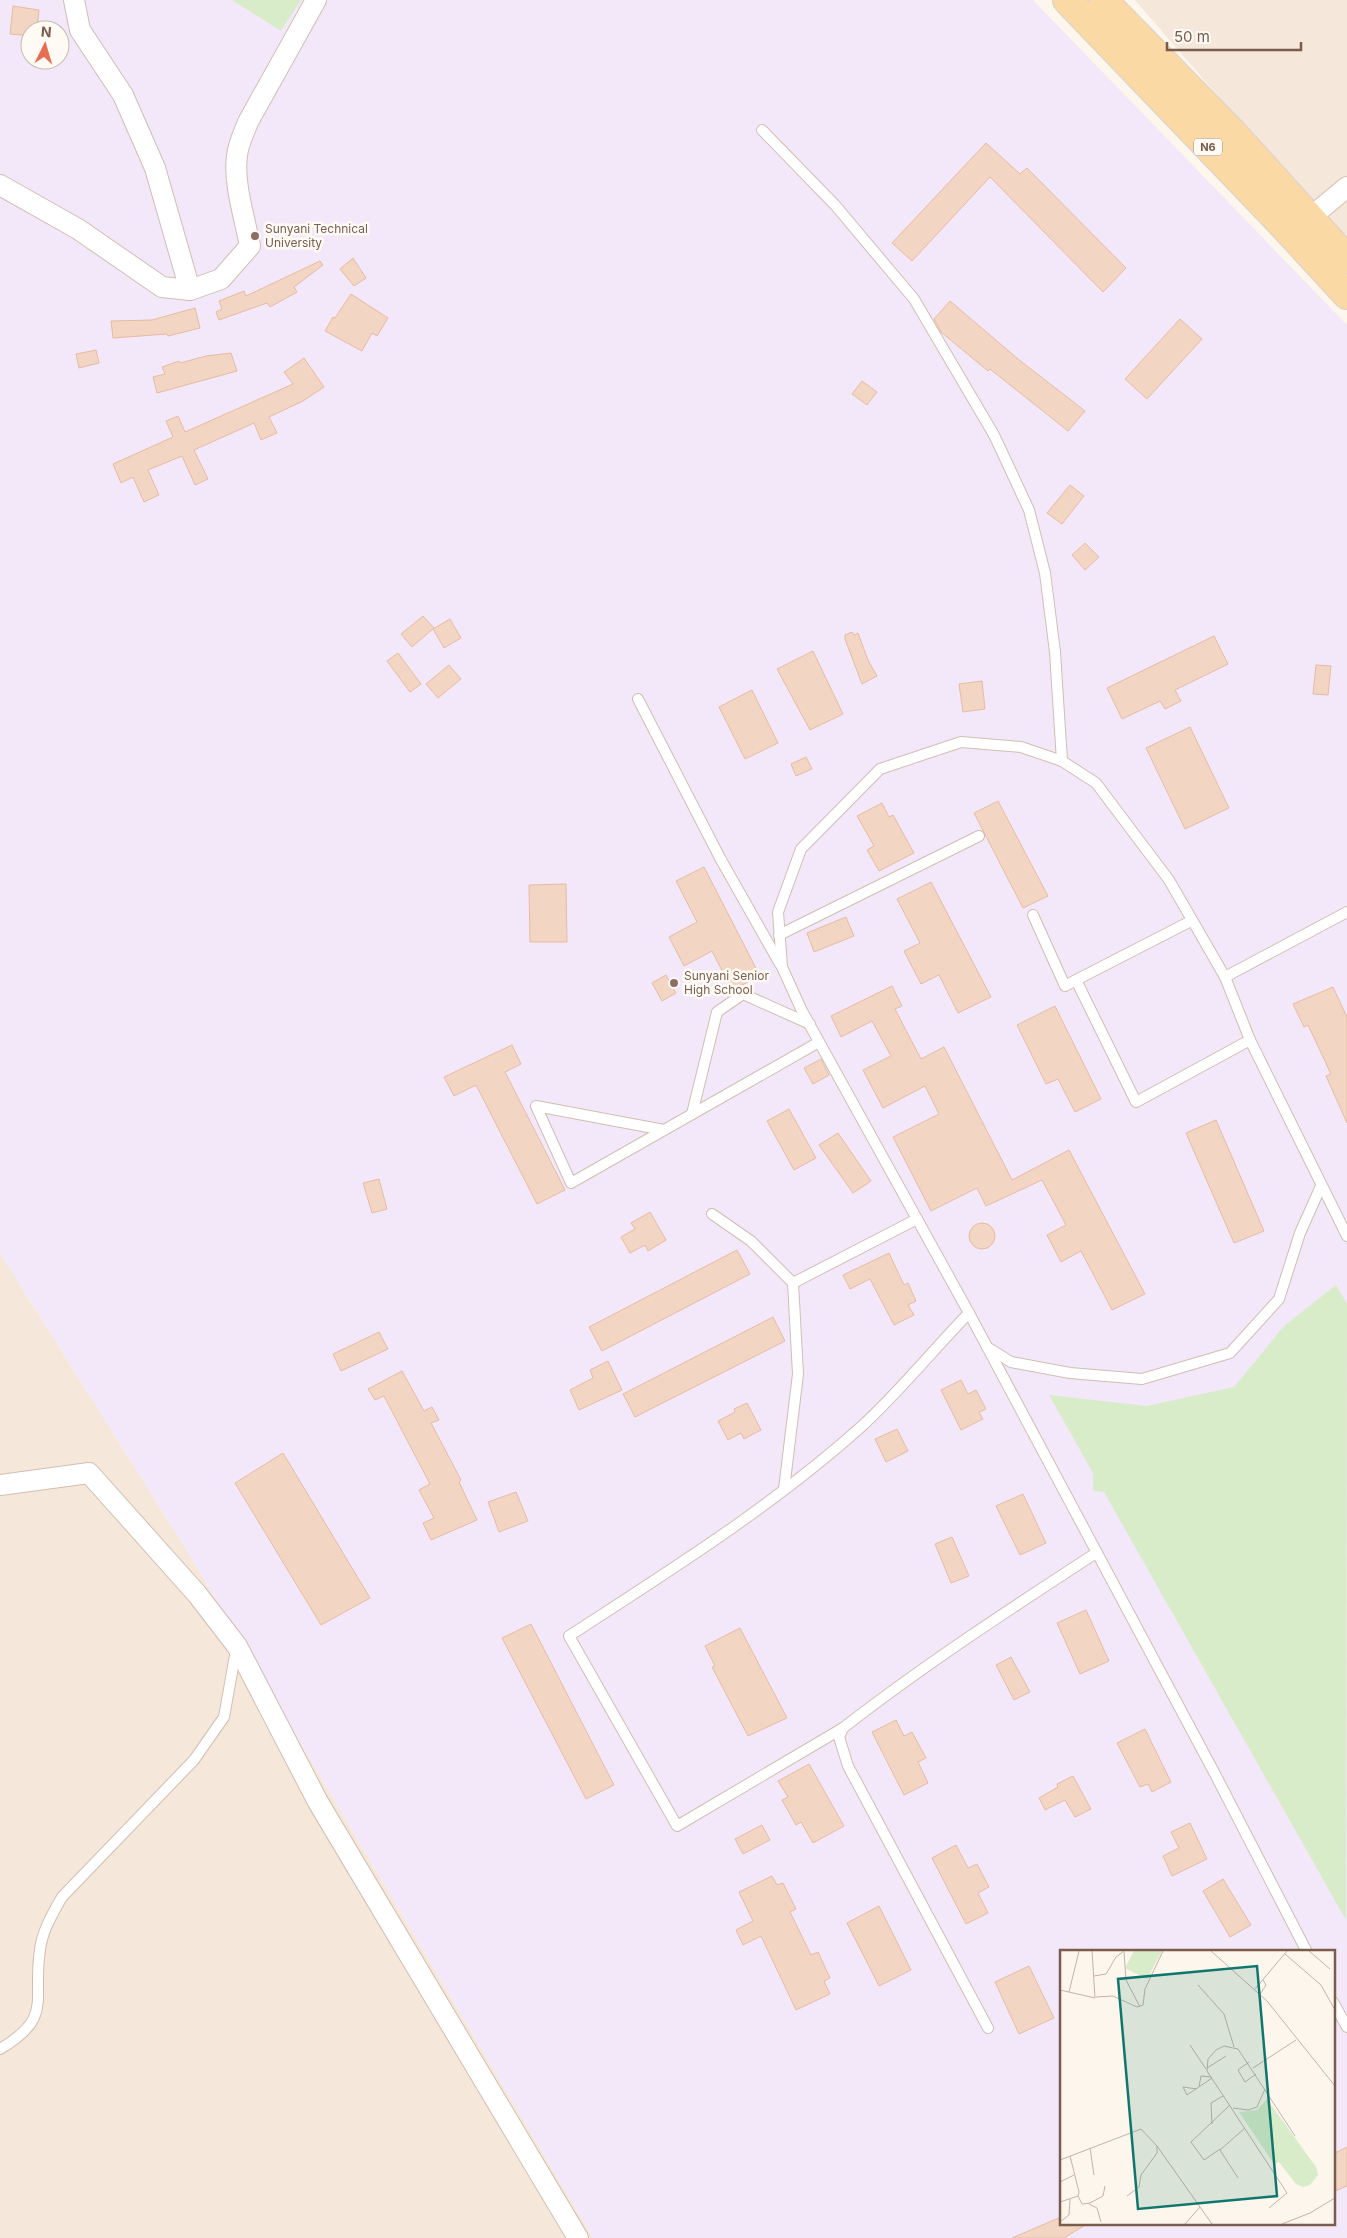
<svg xmlns="http://www.w3.org/2000/svg" width="1347" height="2238" viewBox="0 0 1347 2238" font-family="Inter,sans-serif">
<style>
.residential{fill:#f5e8da}
.education{fill:#f3e8fa;fill-rule:evenodd}
.garden{fill:#d8ecc9}
.building{fill:#f3d5c3;stroke:#e6bba3}
.lines{fill:none;stroke-linecap:round;stroke-linejoin:round}
.lane-casing{stroke:#d1beb0;stroke-width:12}
.street-casing{stroke:#d1beb0;stroke-width:22}
.primary-casing{stroke:#dad1cd;stroke-width:30}
.lane{stroke:#fff;stroke-width:10}
.street{stroke:#fff;stroke-width:20}
.primary{stroke:#fbd9a5;stroke-width:28}
.education-dot{fill:#8d6e63;stroke:#fffaf3;stroke-width:2}
.labels{text-anchor:middle;stroke-width:5;stroke-linejoin:round;paint-order:stroke}
.shield{fill:#fffaf3;stroke:#a28b7f;stroke-width:1}
.shield-label{font-size:11px;font-weight:bold;fill:#7a5c4d}
.education-label{font-size:12px;fill:#785e54;stroke:#fffaf3;text-anchor:start}
.inset-road{fill:none;stroke:#c5b3a7;stroke-width:1}
.view{fill:#0f766e;fill-opacity:0.15;stroke:#0f766e;stroke-width:2.5}
.inset-edge{fill:none;stroke:#7a5c4d;stroke-width:2.5}
</style>
<rect width="100%" height="100%" fill="#fdf6ec"/>
<g class="residential">
<path d="M 1135,0 L 1347,0 L 1347,246 Z"/>
<path d="M 0,1253 L 186,1549 L 593,2238 L 0,2238 Z"/>
</g>
<path class="education" d="M 0,0 L 1033,0 L 1347,325 L 1347,2238 L 593,2238 L 186,1549 L 0,1253 ZM 30,30 L 60,30 L 60,60 L 30,60 ZM 1061,1952 L 1333,1952 L 1333,2224 L 1061,2224 Z"/>
<g class="garden">
<path d="M 232,0 L 301,0 L 281,31 Z"/>
<path d="M 1336,1285 L 1347,1304 L 1346,1920 L 1104,1492 L 1093,1491 L 1093,1473 L 1049,1395 L 1147,1406 L 1234,1387 L 1284,1326 Z"/>
</g>
<g class="building">
<path d="M 13,6 L 39,10 L 37,30 L 30,30 L 30,36 L 10,34 Z"/>
<path d="M 986,143 L 1020,174 L 1027,168 L 1126,268 L 1103,292 L 990,177 L 912,261 L 892,243 Z"/>
<path d="M 353,258 L 366,278 L 354,286 L 340,269 Z"/>
<path d="M 320,261 L 323,265 L 294,287 L 297,292 L 270,307 L 267,303 L 219,320 L 216,312 L 222,309 L 219,301 L 244,291 L 246,296 Z"/>
<path d="M 351,294 L 388,318 L 377,336 L 372,333 L 362,351 L 325,331 L 333,317 L 335,318 Z"/>
<path d="M 950,301 L 1018,359 L 1085,411 L 1068,431 L 990,369 L 988,371 L 941,332 L 934,319 Z"/>
<path d="M 195,308 L 200,328 L 168,336 L 167,334 L 113,338 L 111,321 L 152,320 Z"/>
<path d="M 1180,319 L 1202,339 L 1147,399 L 1125,379 Z"/>
<path d="M 96,350 L 99,363 L 79,368 L 76,354 Z"/>
<path d="M 231,353 L 237,371 L 157,393 L 153,377 L 165,374 L 162,367 L 179,361 L 180,363 L 206,356 Z"/>
<path d="M 304,358 L 324,387 L 303,401 L 269,417 L 277,433 L 261,440 L 254,423 L 194,450 L 208,479 L 195,485 L 182,456 L 148,470 L 159,495 L 144,502 L 133,477 L 121,483 L 113,464 L 173,437 L 166,421 L 178,416 L 185,432 L 293,384 L 284,372 Z"/>
<path d="M 862,381 L 877,392 L 867,405 L 852,394 Z"/>
<path d="M 1070,485 L 1084,496 L 1062,524 L 1047,513 Z"/>
<path d="M 1085,543 L 1099,557 L 1085,570 L 1072,555 Z"/>
<path d="M 423,616 L 434,628 L 412,647 L 401,634 Z"/>
<path d="M 450,619 L 461,638 L 444,648 L 433,629 Z"/>
<path d="M 852,632 L 854,635 L 858,633 L 868,660 L 877,676 L 862,684 L 845,639 L 845,635 Z"/>
<path d="M 1214,636 L 1228,664 L 1175,690 L 1181,701 L 1165,709 L 1160,701 L 1122,719 L 1107,688 Z"/>
<path d="M 813,651 L 843,714 L 810,730 L 777,669 Z"/>
<path d="M 398,653 L 421,684 L 410,692 L 387,661 Z"/>
<path d="M 449,665 L 461,679 L 438,698 L 426,684 Z"/>
<path d="M 1316,665 L 1331,666 L 1328,695 L 1313,694 Z"/>
<path d="M 982,681 L 985,709 L 963,712 L 959,684 Z"/>
<path d="M 752,690 L 778,743 L 745,759 L 719,707 Z"/>
<path d="M 1190,727 L 1229,808 L 1185,829 L 1146,748 Z"/>
<path d="M 806,757 L 812,769 L 796,776 L 791,764 Z"/>
<path d="M 998,801 L 1048,896 L 1023,908 L 974,813 Z"/>
<path d="M 882,803 L 889,817 L 893,815 L 914,853 L 879,871 L 867,850 L 874,846 L 857,816 Z"/>
<path d="M 704,867 L 760,976 L 732,990 L 712,951 L 684,966 L 669,937 L 697,922 L 676,881 Z"/>
<path d="M 931,882 L 991,997 L 958,1013 L 939,975 L 921,984 L 904,951 L 920,943 L 897,899 Z"/>
<path d="M 566,884 L 567,942 L 530,942 L 529,885 Z"/>
<path d="M 846,917 L 854,936 L 814,952 L 807,933 Z"/>
<path d="M 666,975 L 676,993 L 662,1001 L 652,983 Z"/>
<path d="M 892,986 L 902,1006 L 895,1009 L 921,1059 L 944,1047 L 1012,1180 L 1069,1150 L 1145,1294 L 1112,1310 L 1081,1251 L 1061,1262 L 1047,1235 L 1066,1225 L 1042,1180 L 986,1206 L 977,1188 L 931,1211 L 893,1137 L 939,1114 L 925,1086 L 883,1108 L 863,1070 L 891,1056 L 872,1021 L 841,1037 L 831,1016 Z"/>
<path d="M 1333,987 L 1347,1017 L 1347,1123 L 1326,1076 L 1331,1074 L 1308,1025 L 1304,1027 L 1293,1004 Z"/>
<path d="M 1055,1006 L 1101,1099 L 1075,1112 L 1058,1079 L 1046,1084 L 1017,1025 Z"/>
<path d="M 512,1045 L 521,1064 L 505,1072 L 565,1190 L 537,1204 L 476,1085 L 454,1096 L 444,1077 Z"/>
<path d="M 821,1059 L 829,1075 L 813,1084 L 804,1068 Z"/>
<path d="M 789,1109 L 816,1158 L 794,1170 L 767,1121 Z"/>
<path d="M 1216,1120 L 1264,1231 L 1234,1243 L 1186,1133 Z"/>
<path d="M 838,1133 L 871,1181 L 853,1193 L 819,1145 Z"/>
<path d="M 379,1179 L 387,1209 L 372,1213 L 363,1183 Z"/>
<path d="M 650,1212 L 666,1240 L 648,1251 L 645,1245 L 630,1253 L 621,1237 L 635,1229 L 631,1223 Z"/>
<circle cx="982" cy="1236" r="13"/>
<path d="M 737,1250 L 750,1274 L 602,1351 L 589,1327 Z"/>
<path d="M 889,1253 L 904,1285 L 908,1283 L 916,1301 L 908,1305 L 914,1315 L 894,1325 L 870,1279 L 850,1289 L 843,1275 Z"/>
<path d="M 773,1317 L 785,1341 L 635,1417 L 623,1394 Z"/>
<path d="M 379,1332 L 388,1349 L 341,1371 L 333,1354 Z"/>
<path d="M 608,1361 L 622,1390 L 579,1410 L 570,1390 L 593,1378 L 590,1370 Z"/>
<path d="M 402,1371 L 424,1411 L 432,1407 L 439,1420 L 431,1423 L 461,1480 L 459,1482 L 477,1520 L 431,1540 L 423,1523 L 434,1518 L 419,1490 L 430,1484 L 384,1396 L 375,1400 L 368,1389 Z"/>
<path d="M 961,1380 L 968,1394 L 976,1390 L 986,1409 L 979,1412 L 983,1419 L 961,1430 L 941,1390 Z"/>
<path d="M 747,1403 L 761,1430 L 744,1439 L 741,1433 L 728,1440 L 718,1421 L 735,1412 L 734,1409 Z"/>
<path d="M 897,1429 L 908,1451 L 886,1462 L 875,1439 Z"/>
<path d="M 283,1453 L 370,1598 L 321,1625 L 235,1483 Z"/>
<path d="M 516,1492 L 528,1521 L 499,1532 L 488,1502 Z"/>
<path d="M 1023,1494 L 1046,1543 L 1020,1555 L 996,1506 Z"/>
<path d="M 952,1537 L 969,1576 L 951,1583 L 935,1544 Z"/>
<path d="M 1086,1610 L 1109,1661 L 1080,1674 L 1057,1623 Z"/>
<path d="M 531,1624 L 614,1785 L 586,1799 L 502,1638 Z"/>
<path d="M 740,1628 L 787,1718 L 748,1736 L 712,1667 L 715,1666 L 705,1646 Z"/>
<path d="M 1011,1657 L 1030,1692 L 1014,1700 L 996,1665 Z"/>
<path d="M 896,1720 L 904,1736 L 912,1732 L 926,1758 L 918,1762 L 928,1783 L 904,1795 L 872,1732 Z"/>
<path d="M 1145,1729 L 1171,1782 L 1152,1792 L 1148,1784 L 1140,1787 L 1117,1743 Z"/>
<path d="M 809,1764 L 844,1826 L 813,1843 L 801,1822 L 796,1825 L 782,1800 L 788,1797 L 778,1781 Z"/>
<path d="M 1073,1776 L 1091,1809 L 1075,1817 L 1065,1800 L 1045,1810 L 1039,1798 L 1058,1787 L 1057,1784 Z"/>
<path d="M 1190,1823 L 1207,1859 L 1172,1876 L 1163,1856 L 1179,1848 L 1171,1832 Z"/>
<path d="M 762,1825 L 770,1840 L 743,1854 L 735,1839 Z"/>
<path d="M 956,1845 L 968,1868 L 977,1864 L 989,1887 L 978,1893 L 988,1913 L 966,1924 L 932,1858 Z"/>
<path d="M 772,1876 L 777,1885 L 783,1883 L 796,1909 L 790,1912 L 811,1955 L 818,1952 L 830,1978 L 824,1981 L 830,1994 L 796,2010 L 761,1936 L 743,1945 L 736,1930 L 753,1921 L 739,1892 Z"/>
<path d="M 1223,1879 L 1251,1925 L 1230,1937 L 1203,1891 Z"/>
<path d="M 879,1906 L 911,1970 L 879,1986 L 847,1923 Z"/>
<path d="M 1029,1966 L 1054,2018 L 1019,2034 L 995,1982 Z"/>
<path d="M 1347,2147 L 1347,2186 L 1333,2192 L 1333,2154 Z"/>
<path d="M 1061,2217 L 1061,2224 L 1087,2224 L 1064,2238 L 1012,2238 Z"/>
</g>
<g class="lines">
<g class="lane-casing">
<g id="lane">
<path d="M 762,130 L 835,205 L 914,299 L 994,435 L 1029,510 L 1045,573 L 1055,652 L 1062,761"/>
<path d="M 638,699 L 720,858 L 780,964"/>
<path d="M 1033,915 L 1065,986 L 1076,980"/>
<path d="M 1191,921 L 1076,980 L 1136,1102 L 1250,1040"/>
<path d="M 779,935 L 979,836"/>
<path d="M 1225,977 L 1347,912"/>
<path d="M 692,1114 L 717,1012 L 743,994 L 810,1024"/>
<path d="M 664,1130 L 536,1106 L 571,1183 L 819,1042"/>
<path d="M 712,1214 L 751,1241 L 793,1283"/>
<path d="M 987,1347 L 1011,1362 L 1070,1373 L 1142,1379 L 1230,1353 L 1279,1299 L 1300,1233 L 1321,1186"/>
<path d="M 784,1489 L 798,1374 L 793,1283 L 917,1219"/>
<path d="M 843,1728 L 677,1826 L 569,1636 C 669,1571 773,1506 862,1426 C 900,1391 933,1350 969,1313"/>
<path d="M 1307,1952 L 1215,1774 L 969,1313 L 802,1011 L 782,967 L 778,912 L 801,849 L 880,769 L 961,742 L 1021,747 L 1062,761 L 1096,783 L 1169,880 L 1225,977 L 1250,1040 L 1347,1236"/>
<path d="M 1333,2002 L 1347,2027"/>
<path d="M 988,2028 L 848,1766 L 839,1737 L 843,1728 C 924,1665 1010,1609 1096,1553"/>
<path d="M 0,2049 C 54,2017 32,2001 40,1950 C 42,1931 53,1913 62,1897 L 194,1760 L 224,1717 L 236,1650"/>
</g>
</g>
<g class="street-casing">
<g id="street">
<path d="M 74,0 L 80,30 L 123,95 L 155,168 L 190,290"/>
<path d="M 0,185 L 78,229 L 162,287 L 190,290 L 221,279 L 250,246 C 245,219 233,182 237,156 C 238,144 244,133 248,122 L 316,0"/>
<path d="M 1311,217 L 1347,187"/>
<path d="M 0,1485 L 89,1473 L 197,1594 L 237,1646 L 318,1802 L 578,2238"/>
</g>
</g>
<g class="primary-casing">
<g id="primary">
<path d="M 1067,0 L 1277,219 L 1347,295"/>
<path d="M 1103,0 L 1235,135 L 1347,259"/>
</g>
</g>
<use href="#lane" class="lane"/>
<use href="#street" class="street"/>
<use href="#primary" class="primary"/>
</g>
<g class="education-dot">
<circle cx="255" cy="236" r="5"/>
<circle cx="674" cy="983" r="5"/>
</g>
<g class="labels">
<rect class="shield" x="1194" y="138.5" width="28" height="17" rx="4"/>
<g class="shield-label">
<text x="1208" y="151">N6</text>
</g>
<g class="education-label">
<text x="265" y="233">Sunyani Technical<tspan x="265" dy="14">University</tspan></text>
<text x="684" y="980">Sunyani Senior<tspan x="684" dy="14">High School</tspan></text>
</g>
</g>
<g transform="translate(1060 1950)">
<rect width="275" height="275" fill="#fdf6ec"/>
<path d="M 74,1 L 102,1 L 87,29 L 65,18 ZM 207,149 L 256,217 L 258,225 L 250,235 L 243,237 L 236,234 L 219,212 L 214,214 L 179,162 L 197,160 Z" fill="#d8ecc9"/>
<path class="inset-road" d="M 151,1 L 207,51 L 275,136M 249,1 L 270,19M 64,2 L 66,30 L 80,57M 225,4 L 261,35 L 275,60M 34,26 L 46,24 L 56,7 L 64,1M 138,35 L 164,64 L 174,97M 195,39 L 227,1M 0,40 L 35,48 L 32,1M 9,42 L 19,1M 199,46 L 206,35 L 203,30M 36,47 L 53,46 L 77,57 L 83,55 L 85,39 L 103,1M 130,95 L 146,119M 189,112 L 178,120 L 185,132 L 196,124M 147,118 L 166,106M 193,118 L 236,90M 139,137 L 141,126 L 151,127M 137,139 L 123,137 L 127,145 L 152,128M 173,158 L 188,160 L 197,157 L 205,139M 152,174 L 151,153 L 163,146M 30,198 L 34,225M 160,199 L 144,210 L 131,192 L 170,155M 0,210 L 81,179 L 97,196 L 152,274M 178,228 L 160,200 L 185,178M 0,232 L 14,225M 18,246 L 22,254 L 30,253 L 43,246 L 45,236M 67,246 L 79,237 L 81,225 L 97,203 L 97,196M 0,252 L 18,246 L 19,242 L 10,206M 29,254 L 37,258 L 41,272M 209,258 L 227,243 L 147,121 L 148,109 L 156,100 L 164,96 L 178,99 L 235,186M 0,272 L 9,265 L 10,249M 125,274 L 140,257M 222,274 L 250,263 L 275,248"/>
<path class="view" d="M 197,16 L 217,246 L 78,259 L 58,29 Z"/>
<rect width="275" height="275" class="inset-edge"/>
</g>
<g transform="translate(45 45) rotate(5)"><circle r="24" fill="#fffaf3" stroke="#cabbb1"/>
<path d="M0-4L9 19L0 12L-9 19Z" fill="#e76f51"/>
<text y="-8" font-size="14" font-weight="bold" text-anchor="middle" fill="#7a5c4d">N</text>
</g>
<path d="M1167 42v8h134v-8" fill="none" stroke="#7a5c4d" stroke-width="2.5"/>
<text x="1174" y="42" font-size="15" fill="#7a5c4d" stroke="#fffaf3" stroke-width="4" paint-order="stroke">50 m</text>
</svg>
